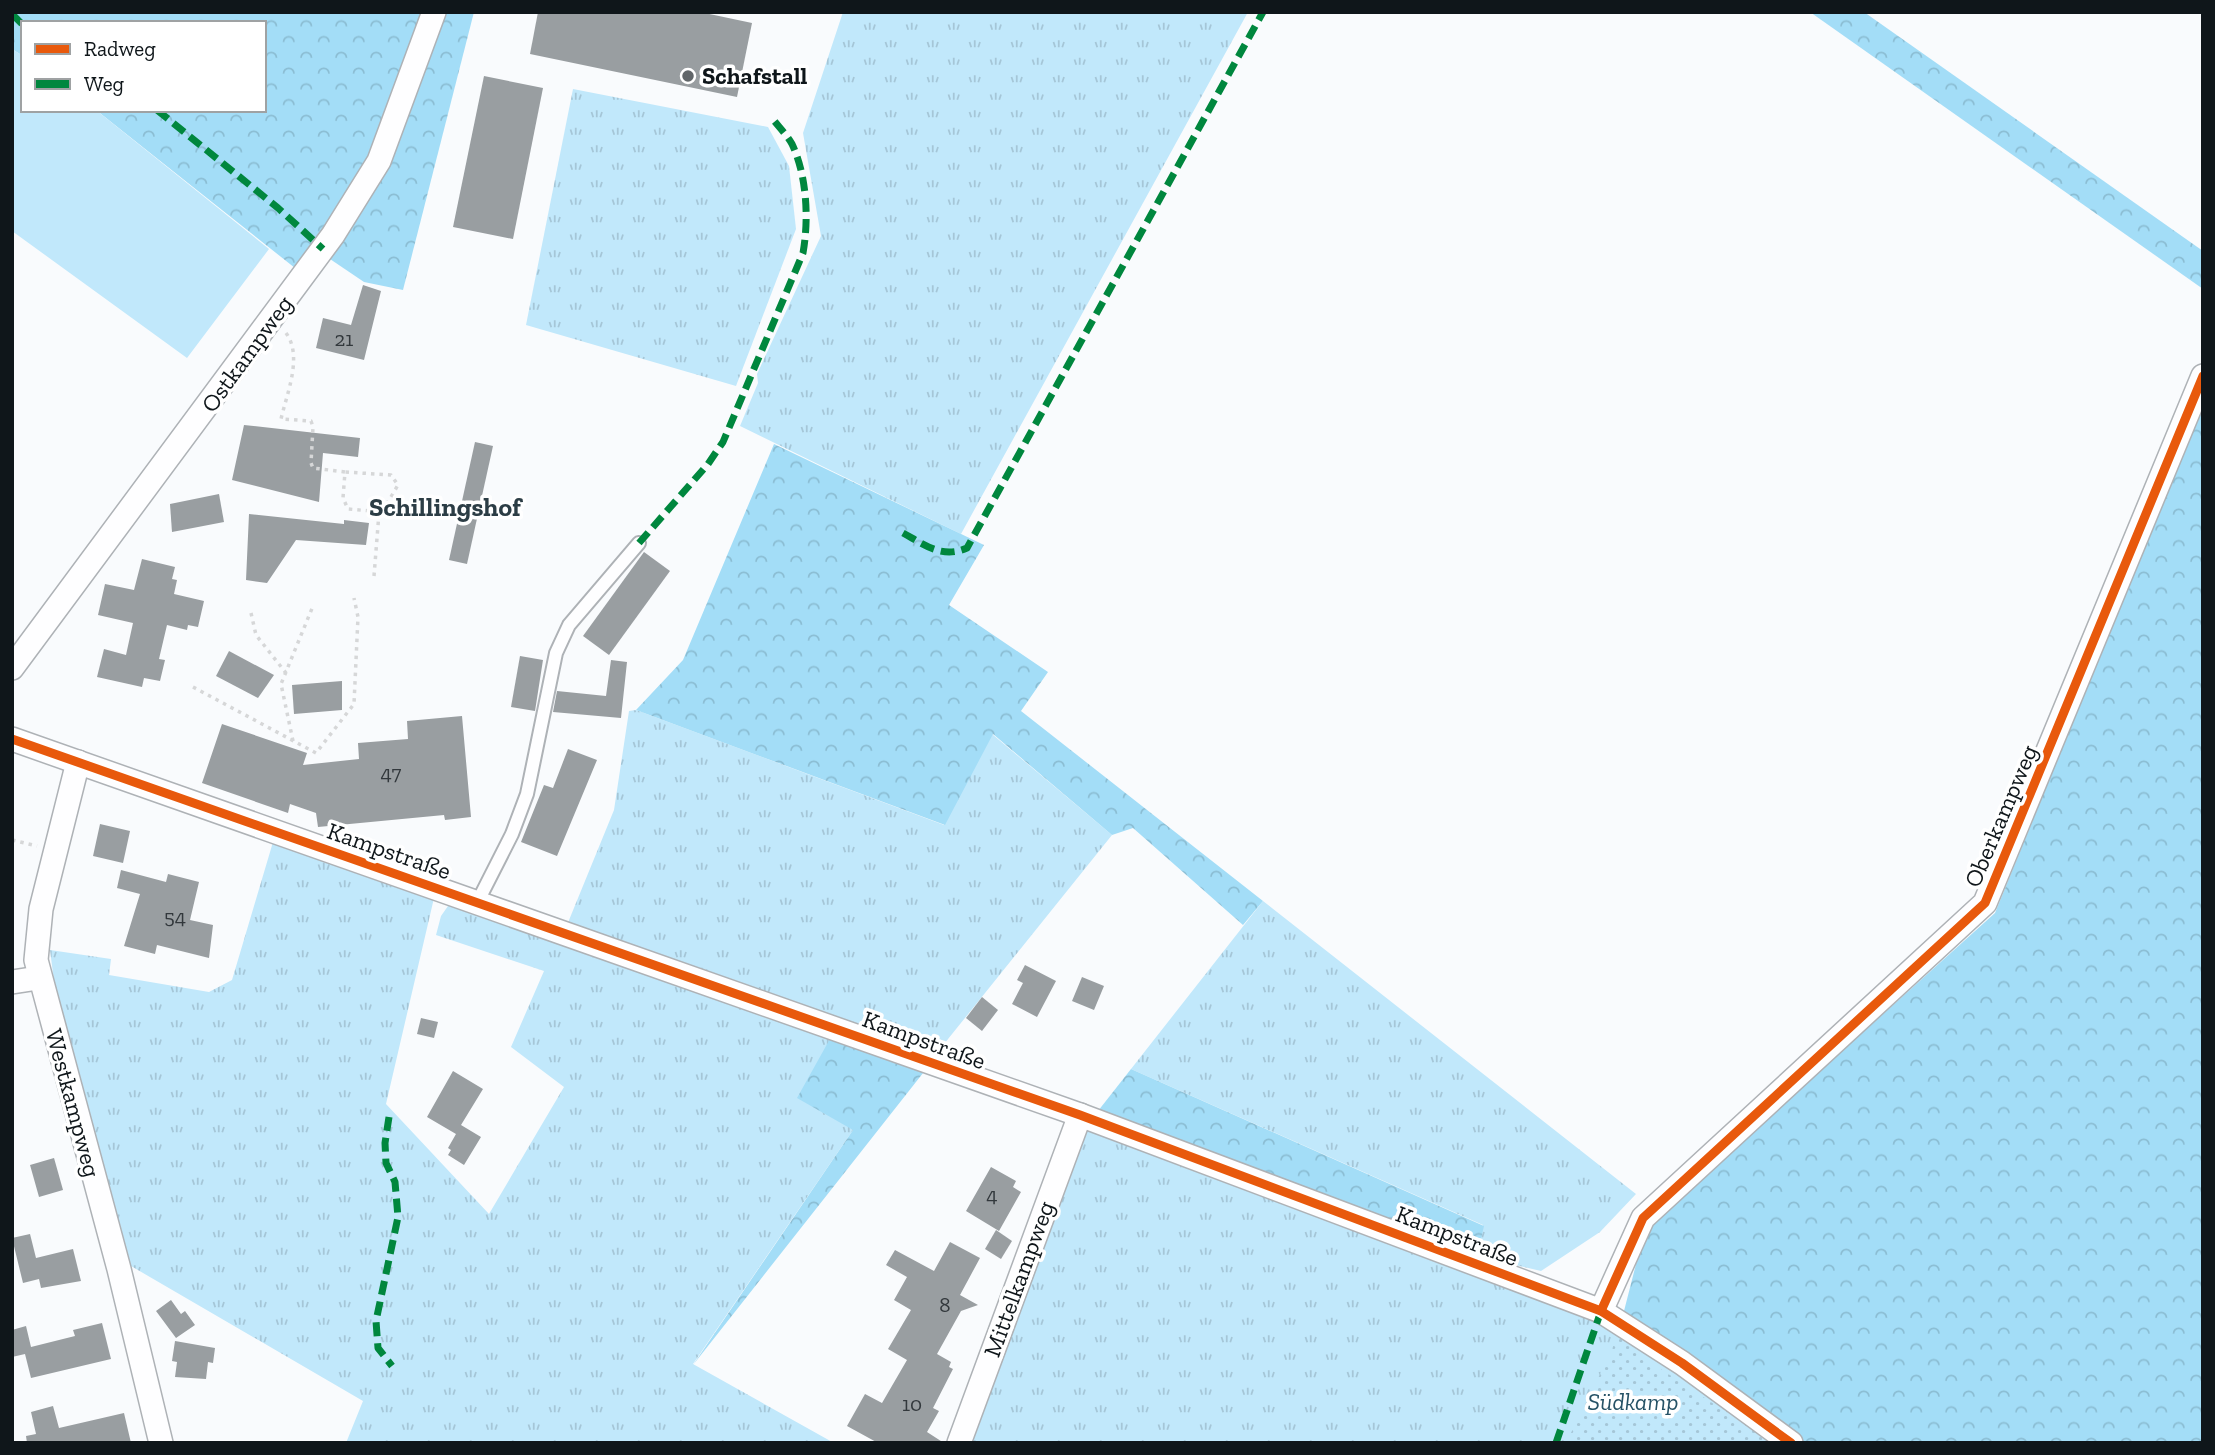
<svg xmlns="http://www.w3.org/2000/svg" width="2215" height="1455" viewBox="0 0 2215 1455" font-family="'Zilla Slab',serif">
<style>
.grass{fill:url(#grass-tufts)}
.forest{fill:url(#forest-crowns)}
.park{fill:url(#park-dots)}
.pitch{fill:#c1e8fb}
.building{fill:#999ea1}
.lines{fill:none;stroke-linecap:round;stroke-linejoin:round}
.lane-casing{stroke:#aeb2b6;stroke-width:16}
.street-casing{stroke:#aeb2b6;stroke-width:26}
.path{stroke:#d6d7d8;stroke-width:3.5;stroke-dasharray:3.5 5;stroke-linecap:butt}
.lane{stroke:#fefeff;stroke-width:12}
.street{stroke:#fefeff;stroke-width:23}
.quiet{stroke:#00873e;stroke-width:7;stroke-dasharray:14 7;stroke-linecap:butt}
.cycleway-casing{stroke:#fff;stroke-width:13}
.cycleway{stroke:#e8590c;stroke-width:9}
.poi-dot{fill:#616669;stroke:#fff;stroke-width:2.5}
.labels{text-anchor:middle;stroke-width:7;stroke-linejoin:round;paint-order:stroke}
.number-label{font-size:21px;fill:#32383c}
.poi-label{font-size:24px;font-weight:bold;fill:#0f161a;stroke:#fff;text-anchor:start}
.street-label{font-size:24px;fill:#0f161a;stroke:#fff}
.park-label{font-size:24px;font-style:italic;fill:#265266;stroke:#fff}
.neighbourhood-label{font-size:26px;font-weight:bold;fill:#2c3d45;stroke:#fff}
</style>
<defs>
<pattern id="grass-tufts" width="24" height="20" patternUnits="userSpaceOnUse" patternTransform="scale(1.75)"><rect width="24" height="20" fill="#c1e8fb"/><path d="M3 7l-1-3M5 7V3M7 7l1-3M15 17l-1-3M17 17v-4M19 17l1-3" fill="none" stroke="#a5c6d7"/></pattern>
<pattern id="forest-crowns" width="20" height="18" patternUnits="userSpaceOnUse" patternTransform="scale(1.75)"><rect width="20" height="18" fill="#a3ddf7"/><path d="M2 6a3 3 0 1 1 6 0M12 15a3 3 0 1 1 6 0" fill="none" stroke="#8bbdd3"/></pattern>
<pattern id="park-dots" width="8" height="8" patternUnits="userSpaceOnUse" patternTransform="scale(1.75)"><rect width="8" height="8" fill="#c1e8fb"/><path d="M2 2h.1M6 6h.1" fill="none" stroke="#a5c6d7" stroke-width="1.8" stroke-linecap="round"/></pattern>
</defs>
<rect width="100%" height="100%" fill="#f9fbfd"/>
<g class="grass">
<path d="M 843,12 L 1248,12 L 961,534 L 740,426 L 758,383 L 757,374 L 821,236 L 803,133 Z"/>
<path d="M 573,89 L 768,127 L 789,166 L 796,229 L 736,386 L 526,325 Z"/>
<path d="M 636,710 L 944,825 L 992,734 L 1112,835 L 936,1054 L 567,925 L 614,810 L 629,711 Z"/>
<path d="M 273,842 L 434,898 L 386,1104 L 489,1214 L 564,1087 L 511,1047 L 544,971 L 436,935 L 441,916 L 448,906 L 458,906 L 831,1037 L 853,1130 L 693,1364 L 834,1443 L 346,1443 L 363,1401 L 131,1266 L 54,981 L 50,950 L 111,959 L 109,975 L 209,992 L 232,980 Z"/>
<path d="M 1263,901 L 1636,1194 L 1600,1232 L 1541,1271 L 1477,1256 L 1483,1225 L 1131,1069 Z"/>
<path d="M 1078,1122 L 1618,1329 L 1769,1443 L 964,1443 Z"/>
</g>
<g class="forest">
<path d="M 12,12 L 427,12 L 375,158 L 300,272 L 96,110 L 264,110 L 264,23 L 23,23 L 23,56 L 12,49 Z"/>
<path d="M 444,12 L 474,12 L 403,290 L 364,282 L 327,257 Z"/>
<path d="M 1810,12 L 1864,12 L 2203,251 L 2203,289 Z"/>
<path d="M 2203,401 L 2203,1443 L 1806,1443 L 1624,1311 L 1645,1229 L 1995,913 Z"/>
<path d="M 774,444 L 984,545 L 949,605 L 1048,672 L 1021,711 L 1263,901 L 1243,925 L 1133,828 L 1112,835 L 993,734 L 945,825 L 636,710 L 683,660 Z"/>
<path d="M 831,1037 L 927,1068 L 693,1365 L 853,1130 L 797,1098 Z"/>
<path d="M 1131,1069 L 1484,1226 L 1477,1256 L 1098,1111 Z"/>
</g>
<path class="park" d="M 1618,1330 L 1641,1356 L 1773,1443 L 1566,1443 L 1612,1350 Z"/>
<path class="pitch" d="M 12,49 L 23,56 L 23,110 L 96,110 L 269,249 L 187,358 L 12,231 Z"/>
<g class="building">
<path d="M 538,12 L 700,12 L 752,23 L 737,97 L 530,54 Z"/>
<path d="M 484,76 L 543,88 L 513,239 L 453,227 Z"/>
<path d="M 363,285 L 381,291 L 364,360 L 316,348 L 323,318 L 351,325 Z"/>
<path d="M 244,425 L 360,438 L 358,457 L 323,453 L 319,502 L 232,480 Z"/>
<path d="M 475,442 L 493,446 L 467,564 L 449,560 Z"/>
<path d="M 219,494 L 224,522 L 172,532 L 170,504 Z"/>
<path d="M 249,514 L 344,524 L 344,520 L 369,523 L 366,545 L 296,540 L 267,583 L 246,580 Z"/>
<path d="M 644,552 L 670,571 L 609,655 L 583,636 Z"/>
<path d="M 142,559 L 175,567 L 172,579 L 177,580 L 174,594 L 204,601 L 198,627 L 188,625 L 187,630 L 167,625 L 159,659 L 165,660 L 160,681 L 144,678 L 142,687 L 97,677 L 104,649 L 126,655 L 133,623 L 98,615 L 105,584 L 134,590 Z"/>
<path d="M 229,651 L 274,675 L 258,698 L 216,676 Z"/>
<path d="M 520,656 L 543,660 L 535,711 L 511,707 Z"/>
<path d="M 611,660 L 627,662 L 621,718 L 553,712 L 557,691 L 606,696 Z"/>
<path d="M 342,681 L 342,710 L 294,714 L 292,685 Z"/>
<path d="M 462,716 L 471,817 L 445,820 L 444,815 L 318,827 L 316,813 L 290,804 L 288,813 L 202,783 L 222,724 L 307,753 L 303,765 L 359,759 L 358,743 L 408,739 L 407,721 Z"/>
<path d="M 568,749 L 597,760 L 557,856 L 521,842 L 544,785 L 553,788 Z"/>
<path d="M 100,824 L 130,831 L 123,863 L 93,856 Z"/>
<path d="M 121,870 L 166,882 L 168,874 L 199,882 L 190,920 L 213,925 L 209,958 L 157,945 L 155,954 L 124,946 L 140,894 L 117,888 Z"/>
<path d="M 1025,965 L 1056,981 L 1037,1017 L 1012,1004 L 1023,983 L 1017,980 Z"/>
<path d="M 1082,977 L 1104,986 L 1094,1010 L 1072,1001 Z"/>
<path d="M 982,997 L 998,1010 L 982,1031 L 966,1018 Z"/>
<path d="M 421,1018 L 438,1022 L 434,1038 L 417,1034 Z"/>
<path d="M 453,1071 L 483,1089 L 461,1125 L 481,1137 L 464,1165 L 448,1155 L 451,1150 L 448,1148 L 456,1134 L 427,1117 Z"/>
<path d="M 54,1158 L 63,1190 L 39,1197 L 30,1165 Z"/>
<path d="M 991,1167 L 1016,1181 L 1013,1187 L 1021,1192 L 999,1231 L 966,1211 Z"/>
<path d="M 996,1230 L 1012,1241 L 1001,1259 L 985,1249 Z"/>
<path d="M 30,1234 L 36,1258 L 73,1249 L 81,1281 L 41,1288 L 39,1279 L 23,1283 L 12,1238 Z"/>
<path d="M 950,1242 L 980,1258 L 960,1295 L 978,1305 L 961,1311 L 937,1354 L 951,1362 L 949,1367 L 953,1369 L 933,1408 L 939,1411 L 927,1432 L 944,1443 L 878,1443 L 847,1426 L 865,1394 L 882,1403 L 907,1360 L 888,1349 L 911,1310 L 894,1300 L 907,1277 L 886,1265 L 895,1250 L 934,1271 Z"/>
<path d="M 171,1300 L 181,1314 L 185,1311 L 195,1325 L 176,1338 L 156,1311 Z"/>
<path d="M 102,1323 L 111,1359 L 31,1378 L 25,1354 L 12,1357 L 12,1330 L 26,1326 L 31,1347 L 75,1336 L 73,1330 Z"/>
<path d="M 175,1341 L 215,1348 L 213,1363 L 208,1362 L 206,1379 L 175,1377 L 177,1362 L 172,1361 Z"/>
<path d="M 53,1406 L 59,1428 L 124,1413 L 131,1443 L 27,1443 L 26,1436 L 36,1434 L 31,1412 Z"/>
</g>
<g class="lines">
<g class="lane-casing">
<path id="lane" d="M 477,903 L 512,834 L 527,794 L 556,653 L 569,625 L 639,543"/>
</g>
<g class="street-casing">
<g id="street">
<path d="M 12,668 L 333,235 L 379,161 L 434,12"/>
<path d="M 12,739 L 1080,1115 L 1601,1311 L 1682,1363 L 1791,1443"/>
<path d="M 78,762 L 41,909 L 36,960 L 119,1269 L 161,1443"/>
<path d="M 12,982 L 38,978"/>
<path d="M 1601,1311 L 1643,1218 L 1985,903 L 2203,376"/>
<path d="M 959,1443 L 1080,1115"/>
</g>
</g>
<g class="path">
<path d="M 286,333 C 303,356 287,393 281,419 L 311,421 L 313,427 L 311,463 L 313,468 L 345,472 L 343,498 L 348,509 L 382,512 L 398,485 L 391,475 L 345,472"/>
<path d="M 374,576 L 379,513"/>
<path d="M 251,613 L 256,635 L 286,673"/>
<path d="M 193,687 L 316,753 L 354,704 L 358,617 L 354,598"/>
<path d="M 293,741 L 281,684 L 313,606"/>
<path d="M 12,840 L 37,846"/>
</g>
<use href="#lane" class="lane"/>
<use href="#street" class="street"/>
<g class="quiet">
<path d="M 12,14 L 23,25"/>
<path d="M 157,110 L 278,208 L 323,249"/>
<path d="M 903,533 C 925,545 942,559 967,548 L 1263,12"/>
<path d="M 639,543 L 708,464 L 723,442 L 803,253 C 809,219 807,176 792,144 C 787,135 778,126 772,118"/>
<path d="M 389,1117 L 385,1143 L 386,1163 L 395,1182 L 398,1217 L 376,1321 L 378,1348 L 392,1366"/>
<path d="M 1556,1443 L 1601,1311"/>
</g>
<g class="cycleway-casing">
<g id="cycleway">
<path d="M 12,739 L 1080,1115 L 1601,1311 L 1682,1363 L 1791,1443"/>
<path d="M 1601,1311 L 1643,1218 L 1985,903 L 2203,376"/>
</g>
</g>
<use href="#cycleway" class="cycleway"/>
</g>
<circle class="poi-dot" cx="688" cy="76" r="7"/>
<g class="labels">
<g class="number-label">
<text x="344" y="346">21</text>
<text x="391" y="780">47</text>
<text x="175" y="924">54</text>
<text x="992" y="1202">4</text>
<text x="945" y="1312">8</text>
<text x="912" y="1411">10</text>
</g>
<g class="poi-label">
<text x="702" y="84">Schafstall</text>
</g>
<g class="street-label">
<text transform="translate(247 354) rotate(-54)" y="8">Ostkampweg</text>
<text transform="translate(2001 816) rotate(-67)" y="8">Oberkampweg</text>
<text transform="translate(389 851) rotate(19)" y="8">Kampstraße</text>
<text transform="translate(924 1040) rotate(20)" y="8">Kampstraße</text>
<text transform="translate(73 1103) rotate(75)" y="8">Westkampweg</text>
<text transform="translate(1457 1236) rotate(21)" y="8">Kampstraße</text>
<text transform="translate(1019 1279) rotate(-70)" y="8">Mittelkampweg</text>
</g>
<g class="park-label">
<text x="1633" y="1410">Südkamp</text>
</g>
<g class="neighbourhood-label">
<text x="445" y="516">Schillingshof</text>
</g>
</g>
<rect width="2215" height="1455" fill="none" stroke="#0f161a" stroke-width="28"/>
<rect x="21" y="21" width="245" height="91" fill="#ffffff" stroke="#9fa2a3" stroke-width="2"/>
<rect x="35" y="44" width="35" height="10" fill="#e8590c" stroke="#9fa2a3" stroke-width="2"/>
<text x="84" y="56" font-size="21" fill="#0f161a">Radweg</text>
<rect x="35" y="79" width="35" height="10" fill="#00873e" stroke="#9fa2a3" stroke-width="2"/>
<text x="84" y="91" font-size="21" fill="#0f161a">Weg</text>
</svg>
